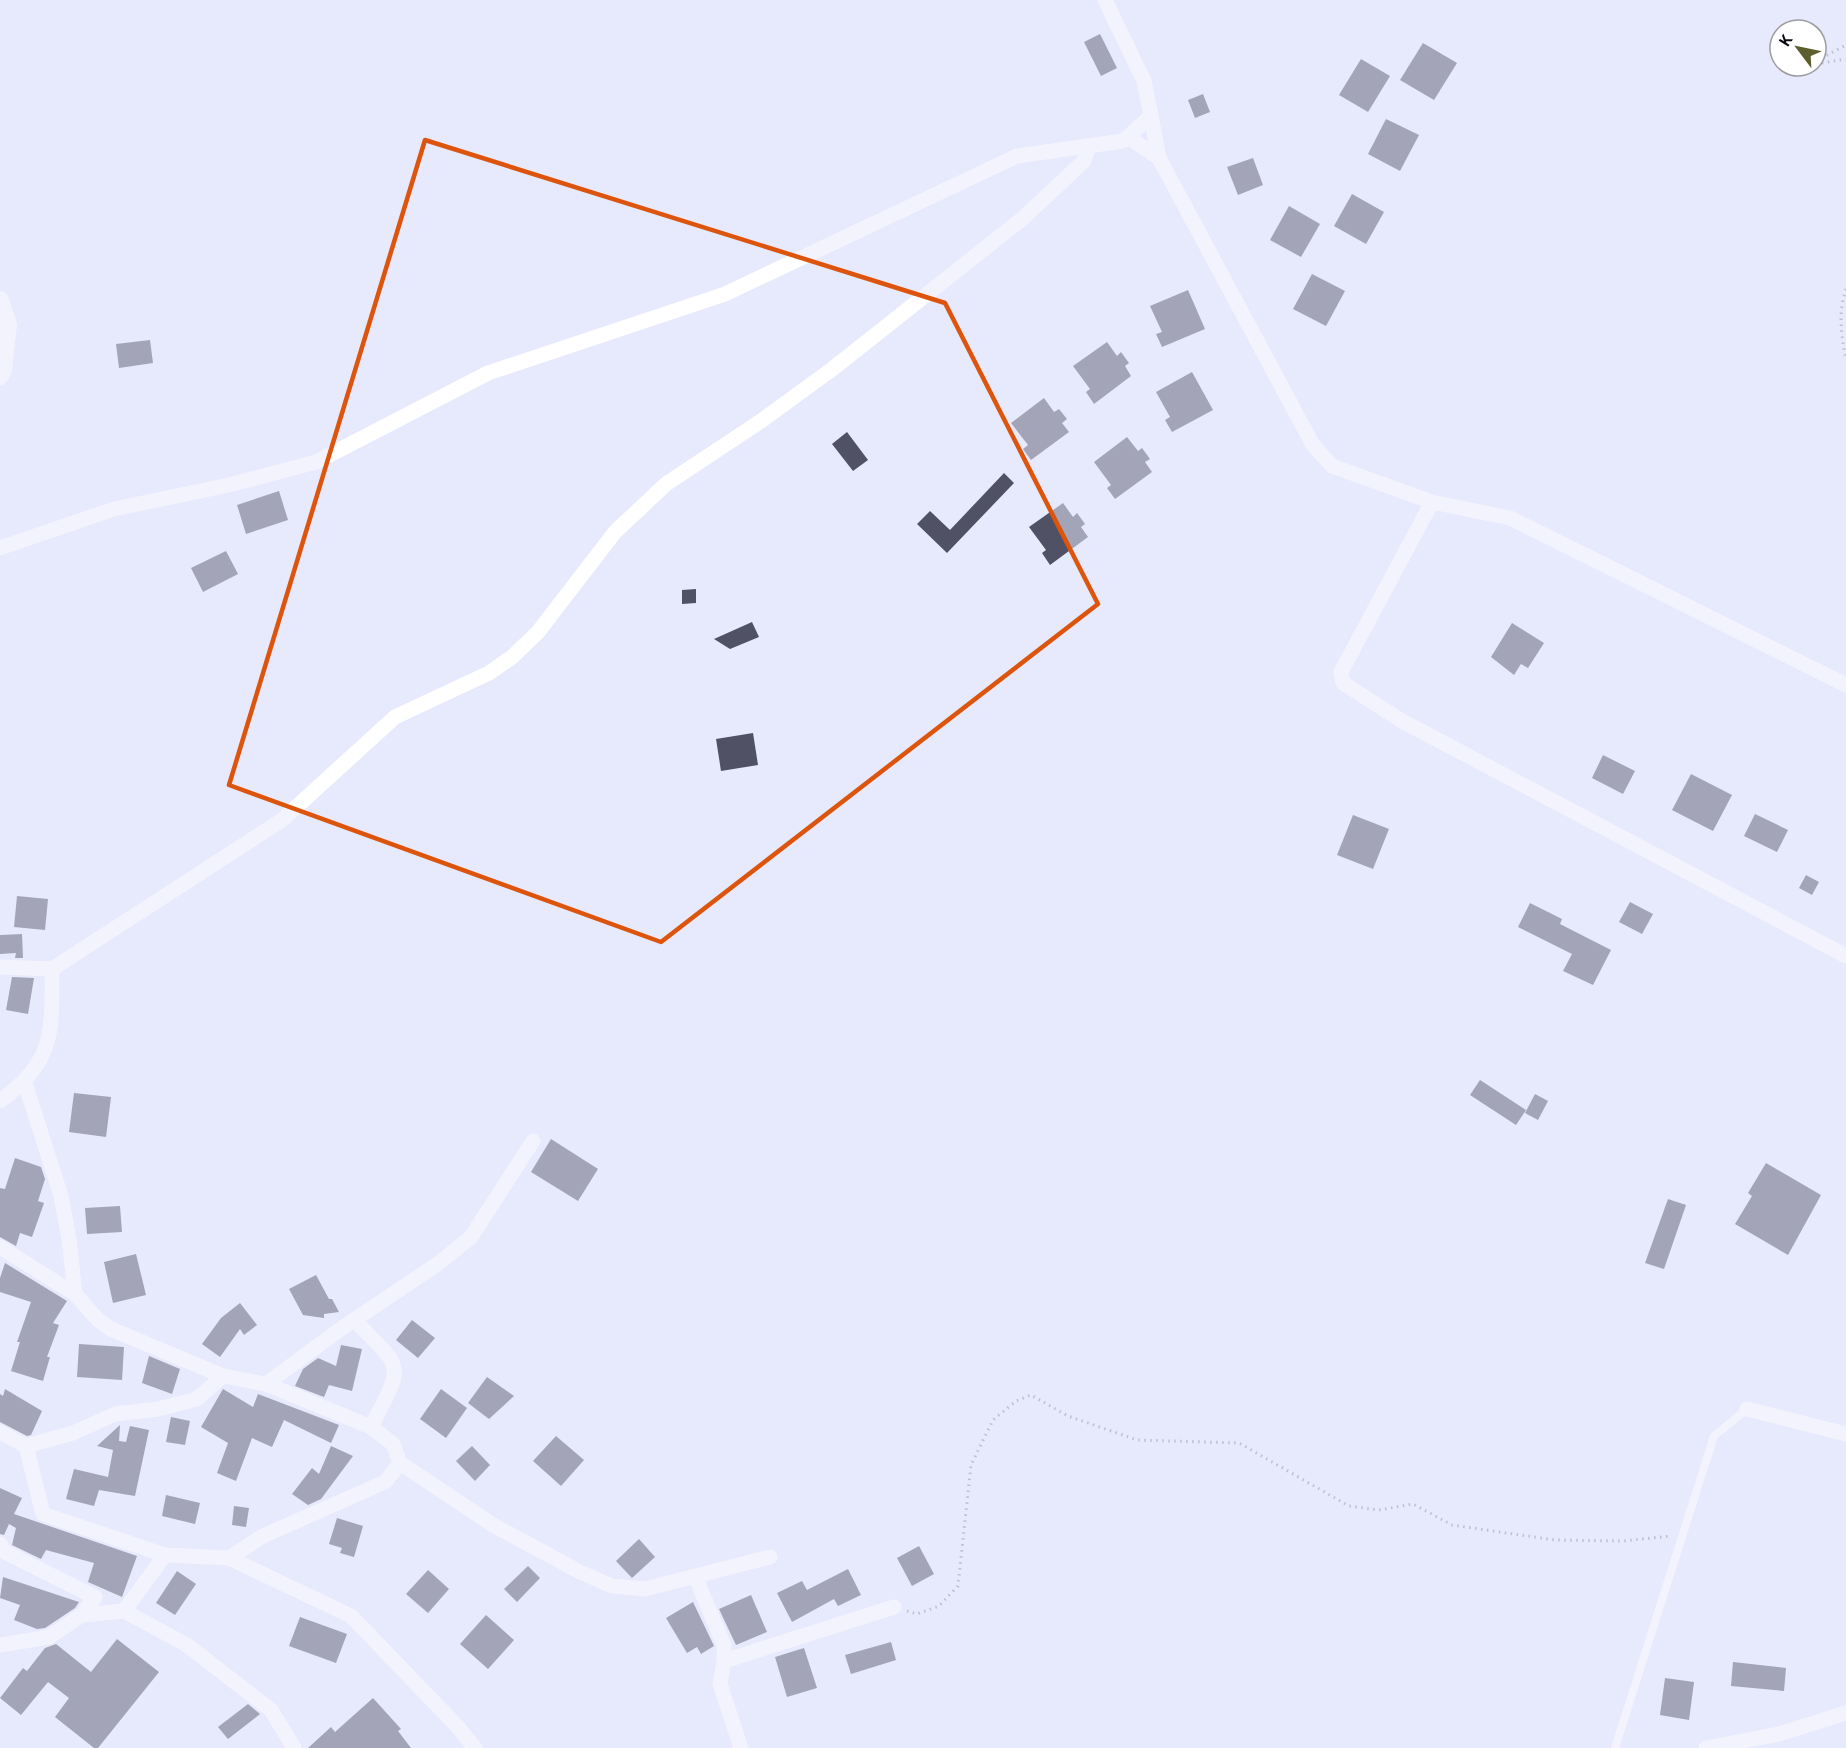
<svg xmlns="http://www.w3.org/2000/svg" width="1846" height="1748" viewBox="0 0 1846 1748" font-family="Barlow,sans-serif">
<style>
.building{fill:#505164}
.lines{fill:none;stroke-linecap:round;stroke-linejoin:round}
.path{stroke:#8d8f9d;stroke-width:3;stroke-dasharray:1.5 4.5;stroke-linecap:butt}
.service{stroke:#fff;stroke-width:8}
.minor{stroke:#fff;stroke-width:15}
.tertiary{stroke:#fff;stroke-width:18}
.marked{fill:none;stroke:#dd550c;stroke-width:4.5;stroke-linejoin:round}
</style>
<rect width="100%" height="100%" fill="#e7e9fc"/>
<g class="building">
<path d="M 1100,34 L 1117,68 L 1101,76 L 1084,42 Z"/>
<path d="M 1423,43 L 1457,63 L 1434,100 L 1400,80 Z"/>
<path d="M 1361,59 L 1390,76 L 1368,112 L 1339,95 Z"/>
<path d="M 1203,94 L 1210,112 L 1195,118 L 1188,100 Z"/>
<path d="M 1386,119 L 1419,135 L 1400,171 L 1368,154 Z"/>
<path d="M 1253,158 L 1263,185 L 1238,195 L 1227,167 Z"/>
<path d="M 1352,194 L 1384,212 L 1366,244 L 1334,226 Z"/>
<path d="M 1289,206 L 1320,224 L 1301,257 L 1270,240 Z"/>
<path d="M 1312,274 L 1345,291 L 1326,326 L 1293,309 Z"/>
<path d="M 1188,290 L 1205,329 L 1162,347 L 1156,334 L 1162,332 L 1150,306 Z"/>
<path d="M 150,340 L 153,363 L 119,368 L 116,344 Z"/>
<path d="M 1107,342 L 1117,356 L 1121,352 L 1129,363 L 1125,366 L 1131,376 L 1094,404 L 1086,392 L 1090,389 L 1073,366 Z"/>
<path d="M 1192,372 L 1213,410 L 1172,432 L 1165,420 L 1170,417 L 1156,392 Z"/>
<path d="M 1044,398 L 1054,412 L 1059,409 L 1067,419 L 1062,423 L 1069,432 L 1031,460 L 1023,449 L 1028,445 L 1011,423 Z"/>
<path d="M 847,432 L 868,460 L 853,471 L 832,444 Z"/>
<path d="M 1127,437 L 1138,451 L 1142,448 L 1150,459 L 1145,462 L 1152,472 L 1115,499 L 1107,488 L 1111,485 L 1094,462 Z"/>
<path d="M 1004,473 L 1014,483 L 947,553 L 917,524 L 930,511 L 950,530 Z"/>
<path d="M 279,491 L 288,520 L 246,534 L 237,505 Z"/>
<path d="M 1063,503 L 1073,517 L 1077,513 L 1085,524 L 1081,527 L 1088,537 L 1050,565 L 1042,553 L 1046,550 L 1029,527 Z"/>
<path d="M 226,551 L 238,574 L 203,592 L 191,568 Z"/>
<path d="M 696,589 L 696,603 L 682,604 L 682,590 Z"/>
<path d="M 752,622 L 759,637 L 730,649 L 714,639 Z"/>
<path d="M 1512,623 L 1544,643 L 1528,668 L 1521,664 L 1514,675 L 1491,657 Z"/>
<path d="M 753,733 L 758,765 L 721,771 L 716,739 Z"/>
<path d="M 1603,755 L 1635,771 L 1623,794 L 1592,778 Z"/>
<path d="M 1691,774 L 1732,795 L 1713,831 L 1672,810 Z"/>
<path d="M 1755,814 L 1788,830 L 1777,852 L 1744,836 Z"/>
<path d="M 1353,815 L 1389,829 L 1373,869 L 1337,855 Z"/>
<path d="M 1806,875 L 1819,882 L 1812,895 L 1799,888 Z"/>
<path d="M 17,896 L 48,899 L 45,930 L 14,927 Z"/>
<path d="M 1630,902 L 1653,914 L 1642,934 L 1619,922 Z"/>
<path d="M 1530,903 L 1562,919 L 1560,924 L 1611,950 L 1593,985 L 1563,971 L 1572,954 L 1518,927 Z"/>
<path d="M 22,934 L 23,958 L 15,958 L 16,953 L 0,954 L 0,935 Z"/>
<path d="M 12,977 L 34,978 L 28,1014 L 6,1010 Z"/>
<path d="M 1480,1080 L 1526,1110 L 1516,1125 L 1470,1095 Z"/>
<path d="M 74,1093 L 111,1097 L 106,1137 L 69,1132 Z"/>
<path d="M 1535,1094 L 1548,1101 L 1538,1120 L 1525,1113 Z"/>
<path d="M 551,1139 L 598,1169 L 578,1201 L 531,1172 Z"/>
<path d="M 15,1158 L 41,1167 L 45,1179 L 38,1201 L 44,1203 L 32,1237 L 20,1233 L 16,1246 L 0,1237 L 0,1188 L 5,1189 Z"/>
<path d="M 1766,1163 L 1821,1195 L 1788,1255 L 1735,1224 L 1752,1196 L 1748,1193 Z"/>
<path d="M 1668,1199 L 1686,1205 L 1664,1269 L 1645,1263 Z"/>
<path d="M 120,1206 L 122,1232 L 87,1234 L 85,1208 Z"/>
<path d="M 136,1254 L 146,1295 L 113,1303 L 104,1262 Z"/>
<path d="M 5,1263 L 67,1301 L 53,1323 L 59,1325 L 47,1357 L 50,1357 L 43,1381 L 11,1371 L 20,1342 L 17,1342 L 31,1302 L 0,1292 L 0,1278 Z"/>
<path d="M 316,1275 L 329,1299 L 332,1299 L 339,1312 L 324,1314 L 324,1318 L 303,1315 L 289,1289 Z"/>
<path d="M 240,1303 L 257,1325 L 244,1335 L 240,1329 L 220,1357 L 202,1344 L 221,1318 Z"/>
<path d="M 412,1320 L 435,1338 L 418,1358 L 396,1340 Z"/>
<path d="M 79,1344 L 124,1347 L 122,1380 L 77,1377 Z"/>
<path d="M 341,1345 L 362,1349 L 352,1391 L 329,1385 L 324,1397 L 295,1386 L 303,1369 L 318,1358 L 336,1366 Z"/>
<path d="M 149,1356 L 180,1369 L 172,1394 L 142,1383 Z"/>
<path d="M 487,1377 L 514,1396 L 489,1419 L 468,1403 Z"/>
<path d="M 5,1389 L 42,1411 L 31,1435 L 27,1436 L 0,1422 L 0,1394 L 3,1396 Z"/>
<path d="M 223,1389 L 253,1407 L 258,1394 L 339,1425 L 331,1443 L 284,1420 L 272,1447 L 252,1438 L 236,1481 L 217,1473 L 228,1443 L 201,1427 Z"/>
<path d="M 441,1389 L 467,1408 L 446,1438 L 420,1419 Z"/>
<path d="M 171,1417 L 190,1421 L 185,1445 L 166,1442 Z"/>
<path d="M 120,1425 L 119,1441 L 126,1442 L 130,1426 L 149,1430 L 135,1496 L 99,1490 L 94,1506 L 66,1499 L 74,1469 L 108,1477 L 113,1450 L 97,1446 Z"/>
<path d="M 556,1436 L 584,1460 L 561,1486 L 533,1461 Z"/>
<path d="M 331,1446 L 353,1456 L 321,1499 L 308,1505 L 292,1494 L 312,1468 L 319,1474 Z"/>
<path d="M 472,1446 L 490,1465 L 475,1481 L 456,1461 Z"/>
<path d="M 0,1488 L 22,1498 L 14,1514 L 137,1556 L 122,1597 L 88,1582 L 94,1563 L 46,1550 L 41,1559 L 12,1545 L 16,1528 L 9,1524 L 4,1535 L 0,1534 Z"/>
<path d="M 166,1495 L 200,1503 L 195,1524 L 162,1516 Z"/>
<path d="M 234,1506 L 249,1508 L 246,1527 L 232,1525 Z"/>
<path d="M 337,1518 L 363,1526 L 354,1557 L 340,1553 L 342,1548 L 329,1544 Z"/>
<path d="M 639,1539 L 655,1557 L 632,1578 L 616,1561 Z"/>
<path d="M 919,1546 L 934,1574 L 912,1586 L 897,1558 Z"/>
<path d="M 528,1566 L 540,1578 L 517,1602 L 504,1589 Z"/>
<path d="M 848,1569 L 861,1595 L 838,1606 L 834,1599 L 792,1622 L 777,1593 L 802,1581 L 807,1590 Z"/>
<path d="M 428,1570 L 449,1589 L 428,1613 L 406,1594 Z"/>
<path d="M 177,1571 L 196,1584 L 175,1615 L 156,1603 Z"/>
<path d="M 3,1577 L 79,1602 L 75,1608 L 45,1628 L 37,1629 L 14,1620 L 20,1605 L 0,1598 Z"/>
<path d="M 751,1595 L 767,1632 L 736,1645 L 719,1609 Z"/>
<path d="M 693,1602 L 714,1646 L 701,1654 L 697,1647 L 687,1653 L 666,1618 Z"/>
<path d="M 486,1615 L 514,1640 L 488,1669 L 460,1644 Z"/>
<path d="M 300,1617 L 347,1634 L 336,1663 L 289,1646 Z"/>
<path d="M 117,1639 L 159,1672 L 98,1748 L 94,1748 L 55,1717 L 69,1698 L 48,1682 L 21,1715 L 0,1698 L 23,1668 L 27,1671 L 45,1648 L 56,1644 L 91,1672 Z"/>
<path d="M 891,1642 L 896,1660 L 851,1674 L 845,1655 Z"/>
<path d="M 804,1648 L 817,1688 L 787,1697 L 775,1657 Z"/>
<path d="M 1733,1662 L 1786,1668 L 1784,1691 L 1731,1686 Z"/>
<path d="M 1665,1678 L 1694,1682 L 1689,1720 L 1660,1715 Z"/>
<path d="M 373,1698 L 401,1729 L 398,1731 L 411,1748 L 308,1748 L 331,1727 L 335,1732 Z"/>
<path d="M 248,1704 L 260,1714 L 228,1739 L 218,1727 Z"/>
</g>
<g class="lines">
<g class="path">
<path d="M 1816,61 L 1846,45"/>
<path d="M 1816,64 L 1846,59"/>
<path d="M 1805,66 L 1807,66"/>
<path d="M 1846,289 C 1838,312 1841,336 1846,359"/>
<path d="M 907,1611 L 917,1614 L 939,1606 L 958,1586 L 971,1465 L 993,1420 L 1016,1401 L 1031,1395 L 1068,1416 L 1137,1440 L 1239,1443 L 1349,1506 L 1379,1510 L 1413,1504 L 1452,1525 L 1555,1540 L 1623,1541 L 1671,1536"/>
</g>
<path class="service" d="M 1615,1748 L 1714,1436 L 1747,1409"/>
<g class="minor">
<path d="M 1151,116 L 1159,158"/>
<path d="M 1128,137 L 1159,158 L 1313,445 L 1332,466 L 1432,502 L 1510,518 L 1846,685"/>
<path d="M 1432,502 L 1341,672 L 1343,683 L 1402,721 L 1846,956"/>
<path d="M 0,548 L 114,509 L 229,485 L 316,462 L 488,373 L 725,294 L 1017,156 L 1123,141 L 1151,116 L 1144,81 L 1105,0"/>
<path d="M 0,967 L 52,969 L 282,820 L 395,717 L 489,673 L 512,657 L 538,632 L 615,532 L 666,484 L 761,421 L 831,370 L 1022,219 L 1084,161 L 1089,146"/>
<path d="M 25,1083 L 61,1196 L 69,1239 L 75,1294"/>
<path d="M 0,1101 C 55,1061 52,1032 52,969"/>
<path d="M 0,1247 L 75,1294 L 98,1320 L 111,1329 L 223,1376 L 266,1384 L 371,1427 L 393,1444 L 400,1463 L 385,1482 L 263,1536 L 229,1558"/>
<path d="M 354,1320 C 405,1371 404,1363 371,1427"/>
<path d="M 266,1384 L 342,1328 L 439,1263 L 471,1237 L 533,1141"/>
<path d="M 1747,1409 L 1846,1434"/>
<path d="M 0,1432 L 26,1446 L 73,1433 L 115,1414 L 158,1409 L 197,1399 L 223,1376"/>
<path d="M 26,1446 L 43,1514 L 165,1555 L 229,1558 L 351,1616 L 457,1726 L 475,1748"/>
<path d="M 400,1463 L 493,1525 L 580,1572 L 612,1586 L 645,1589 L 770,1557"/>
<path d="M 0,1544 L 5,1552 L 95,1597 L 82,1615"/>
<path d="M 695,1576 L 724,1645 L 724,1661 L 720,1684 L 741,1748"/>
<path d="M 124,1611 L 165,1555"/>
<path d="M 0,1645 L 49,1637 L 82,1615 L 124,1611 L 187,1645 L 271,1710 L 294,1748"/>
<path d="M 724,1661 L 894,1607"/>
<path d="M 1706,1748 L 1779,1734 L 1846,1713"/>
</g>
<path class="tertiary" d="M 0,300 L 8,325 L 3,370 L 0,376"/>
</g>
<path d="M0 0H1846V1748H0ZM 425,140 L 945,303 L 1098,604 L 661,942 L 229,785 Z" fill="#e7e9fc" fill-opacity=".55" fill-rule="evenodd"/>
<path class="marked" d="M 425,140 L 945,303 L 1098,604 L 661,942 L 229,785 Z"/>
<g transform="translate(1798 48) rotate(302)"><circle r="28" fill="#ffffff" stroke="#9d9da0" stroke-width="1.5"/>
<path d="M0-4.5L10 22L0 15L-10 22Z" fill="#5c5f2d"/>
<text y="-9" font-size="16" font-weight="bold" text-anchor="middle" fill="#0a0b12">K</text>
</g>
</svg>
